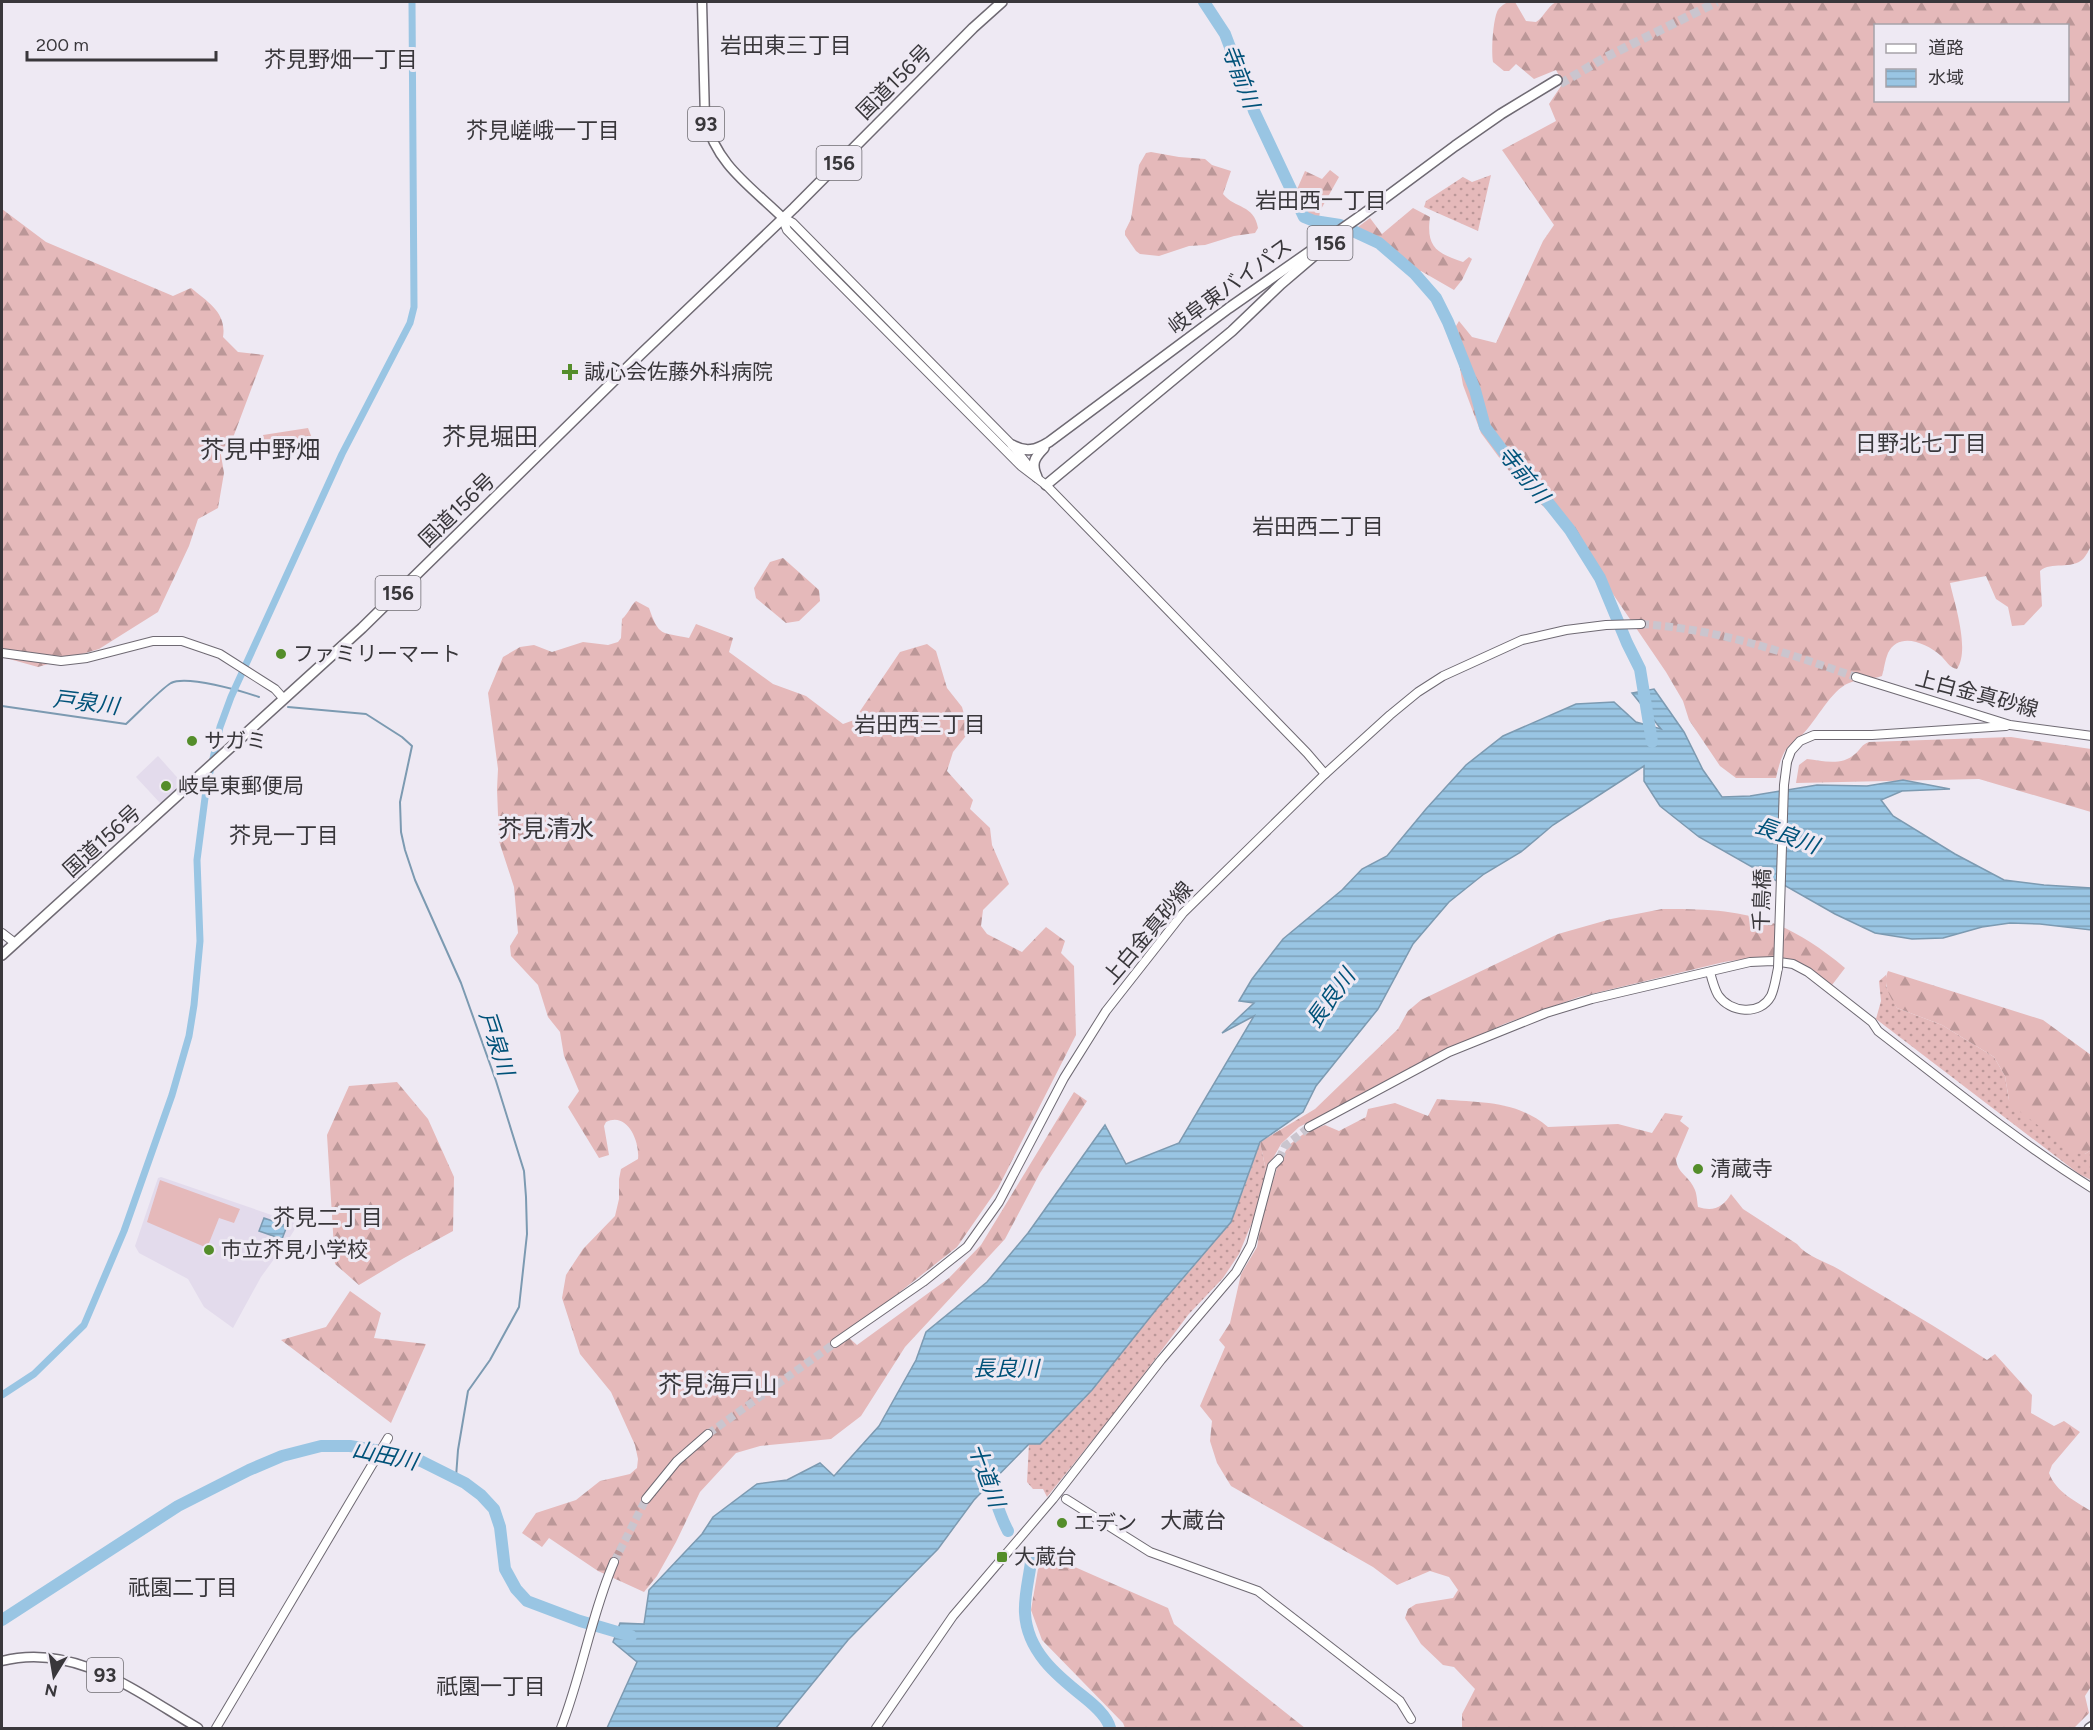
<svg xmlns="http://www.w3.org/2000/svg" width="2093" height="1730" viewBox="0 0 2093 1730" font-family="Figtree,'Noto Sans JP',sans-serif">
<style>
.built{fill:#e3dbec}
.grass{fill:url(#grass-dots)}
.forest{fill:url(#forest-firs);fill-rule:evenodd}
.park{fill:url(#park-crowns)}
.pitch{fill:#e5b9ba}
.water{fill:url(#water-rules);stroke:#7c9ab1;stroke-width:1.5}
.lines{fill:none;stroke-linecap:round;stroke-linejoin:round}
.stream{stroke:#7c9ab1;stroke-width:2}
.canal{stroke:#99c5e3;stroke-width:7}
.river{stroke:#99c5e3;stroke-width:12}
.secondary-tunnel{stroke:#cac5ce;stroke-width:8;stroke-dasharray:8 4;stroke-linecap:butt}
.highway-tunnel{stroke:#cac5ce;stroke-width:9;stroke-dasharray:9 4.5;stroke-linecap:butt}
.secondary-casing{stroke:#6f6a73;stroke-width:10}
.primary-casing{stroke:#6f6a73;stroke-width:11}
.highway-casing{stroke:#6f6a73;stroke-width:12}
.secondary{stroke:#fff;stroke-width:8}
.primary{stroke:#fff;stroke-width:8}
.highway{stroke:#fff;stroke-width:9}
.secondary-bridge-casing{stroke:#6f6a73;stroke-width:10;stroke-linecap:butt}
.secondary-bridge{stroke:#fff;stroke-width:8}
.poi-dot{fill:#548d2a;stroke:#eee9f3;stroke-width:2}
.labels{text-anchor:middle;stroke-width:6;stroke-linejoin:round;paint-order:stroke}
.shield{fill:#eee9f3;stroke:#6f6c72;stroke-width:1.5}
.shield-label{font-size:20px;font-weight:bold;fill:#39373b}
.street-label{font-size:21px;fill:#39373b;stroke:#eee9f3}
.poi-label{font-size:21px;fill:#39373b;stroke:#eee9f3;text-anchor:start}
.neighbourhood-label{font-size:22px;fill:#39373b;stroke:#eee9f3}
.water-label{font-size:22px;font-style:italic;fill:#005279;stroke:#eee9f3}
.quarter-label{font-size:24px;fill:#39373b;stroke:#eee9f3}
</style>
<defs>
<pattern id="grass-dots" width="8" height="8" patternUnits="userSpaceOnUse" patternTransform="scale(1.5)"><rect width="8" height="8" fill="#e5b9ba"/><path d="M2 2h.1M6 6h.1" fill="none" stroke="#bb9798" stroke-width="1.8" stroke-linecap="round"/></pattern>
<pattern id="forest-firs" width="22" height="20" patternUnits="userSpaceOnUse" patternTransform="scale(1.5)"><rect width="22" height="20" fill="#e5b9ba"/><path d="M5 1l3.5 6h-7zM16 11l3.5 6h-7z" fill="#bb9798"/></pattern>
<pattern id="park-crowns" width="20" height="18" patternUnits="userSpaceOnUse" patternTransform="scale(1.5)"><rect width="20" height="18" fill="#e5b9ba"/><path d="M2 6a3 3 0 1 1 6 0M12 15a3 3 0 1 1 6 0" fill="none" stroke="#bb9798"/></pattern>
<pattern id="water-rules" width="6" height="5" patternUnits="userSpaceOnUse" patternTransform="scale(1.5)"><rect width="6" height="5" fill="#99c5e3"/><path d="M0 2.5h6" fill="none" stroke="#7ea1b9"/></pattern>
</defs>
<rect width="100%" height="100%" fill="#eee9f3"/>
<g class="built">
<path d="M 158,756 L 183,784 L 161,804 L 136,777 Z"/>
<path d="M 161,1177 L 298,1224 L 290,1237 L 261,1277 L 233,1328 L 204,1307 L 188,1279 L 139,1253 L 135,1246 L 158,1178 Z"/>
</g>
<g class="grass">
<path d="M 1491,175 L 1478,231 L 1424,207 L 1426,201 L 1463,177 L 1472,182 Z"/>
<path d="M 1886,975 L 1886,986 L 1897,1008 L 1942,1025 L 1994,1057 L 2005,1076 L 2009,1100 L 2085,1154 L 2091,1150 L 2091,1180 L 2079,1174 L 1876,1019 L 1881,1001 L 1879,981 Z"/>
<path d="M 1260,1142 L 1266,1171 L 1253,1220 L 1239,1254 L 1223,1278 L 1188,1315 L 1120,1406 L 1047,1497 L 1043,1489 L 1033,1489 L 1027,1482 L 1029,1443 L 1190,1271 L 1243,1191 Z"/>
</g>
<g class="forest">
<path d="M 1508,2 L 1515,2 L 1526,21 L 1536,22 C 1545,16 1546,8 1556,2 L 2091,2 L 2091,546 C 2089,550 2086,556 2083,559 C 2072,570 2051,561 2040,571 L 2042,606 L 2024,625 L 2012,626 L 2008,607 L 1996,599 L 1986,576 L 1950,583 C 1955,605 1970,650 1957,669 C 1949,668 1946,660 1940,655 C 1926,643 1899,631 1888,653 C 1885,660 1884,669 1882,676 C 1871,680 1860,678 1849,683 C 1831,690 1817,720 1802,735 C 1797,741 1789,745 1785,751 C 1780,760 1778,769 1776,778 L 1736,778 L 1720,766 L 1689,720 L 1683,701 L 1666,672 L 1572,534 L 1515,479 L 1481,433 L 1463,385 L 1453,331 L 1459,321 L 1472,337 L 1496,343 L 1543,241 L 1554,225 L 1502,150 L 1556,121 L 1549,104 L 1563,83 L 1556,70 L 1534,79 L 1516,64 L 1509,71 L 1504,71 L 1493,62 C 1491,52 1493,21 1497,12 C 1499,7 1504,4 1508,2 ZM 1876,26 L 2068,26 L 2068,100 L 1876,100 Z"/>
<path d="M 1151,152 L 1179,157 L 1205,159 L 1212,165 L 1231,171 L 1223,194 C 1235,209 1254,204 1258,228 L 1255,233 L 1234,236 L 1205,245 L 1189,246 L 1159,256 L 1140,254 L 1136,251 L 1125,235 L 1125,231 L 1131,219 L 1139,165 L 1146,153 Z"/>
<path d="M 1330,170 L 1339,177 L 1320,211 L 1319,218 L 1304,211 L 1295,194 L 1305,171 L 1322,179 Z"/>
<path d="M 1413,208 L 1430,217 C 1426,247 1436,253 1463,262 L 1469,257 L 1472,259 L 1462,280 L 1454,290 L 1421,271 L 1416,273 L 1379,240 L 1354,230 L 1370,218 L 1382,234 Z"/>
<path d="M 2,209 L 46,242 L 173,296 L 191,288 C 208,302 227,313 223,337 L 238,352 L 264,355 L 231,443 L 220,449 L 224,473 L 218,508 L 198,519 L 189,546 L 158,612 L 99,649 L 38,667 L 2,657 Z"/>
<path d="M 783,558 L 819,590 L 820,601 L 799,621 L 786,623 L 756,598 L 754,588 L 770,562 Z"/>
<path d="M 636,601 L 649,608 C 659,637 661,632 689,638 L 696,624 L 733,638 L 729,652 L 773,684 L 806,696 L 843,724 L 854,720 L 900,652 L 927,644 L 936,651 L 947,688 L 962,707 L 969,732 L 953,752 L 947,771 L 973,800 L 970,809 L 990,828 L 992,845 L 1009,884 L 983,910 L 981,926 L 987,934 L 1022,952 L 1046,927 L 1065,941 L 1061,953 L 1074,966 L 1076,1035 L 998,1188 L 957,1247 L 891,1299 L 848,1337 L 857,1345 L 949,1278 L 981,1245 L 1074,1092 L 1087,1101 L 1040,1173 L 1005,1239 L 905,1347 L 861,1416 L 831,1439 L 760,1446 L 736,1453 L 700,1492 L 676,1542 L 657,1576 L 644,1592 L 598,1571 L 549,1538 L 542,1547 L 522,1533 L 536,1513 L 576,1500 L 600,1481 L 630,1474 L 637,1468 L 638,1459 L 635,1445 L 611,1392 L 580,1354 L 562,1298 L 566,1275 L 583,1249 L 615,1216 L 619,1199 L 619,1179 L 621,1169 L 638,1159 C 640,1141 627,1111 606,1122 L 604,1126 L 609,1155 L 599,1158 L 568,1107 L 579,1091 L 564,1056 L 560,1032 L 548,1017 L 538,985 L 511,956 L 510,946 L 518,933 L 514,887 L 499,841 L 497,789 L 498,769 L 488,693 L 503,657 L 520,647 L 534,645 L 552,652 L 583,642 L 608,645 L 618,642 L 621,638 L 622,619 C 629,613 630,606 636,601 Z"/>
<path d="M 2011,737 L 2091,749 L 2091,812 L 1979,779 L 1796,783 L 1799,765 L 1807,759 C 1823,761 1842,766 1855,754 C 1860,750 1862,744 1869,742 Z"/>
<path d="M 1662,909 C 1741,908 1783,916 1845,968 L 1832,985 L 1805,965 L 1795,962 L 1758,957 L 1724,962 L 1579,997 L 1504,1024 L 1299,1127 L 1281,1144 L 1266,1171 L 1260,1142 L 1315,1109 L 1398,1029 L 1408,1011 L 1421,1000 L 1558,934 L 1611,919 Z"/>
<path d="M 1888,971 L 2043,1020 L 2091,1055 L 2091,1150 L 2085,1154 L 2075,1153 L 2011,1105 L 2009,1100 L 2005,1076 L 1994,1057 L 1942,1025 L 1897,1008 C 1890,997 1882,984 1888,971 Z"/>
<path d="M 397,1082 L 428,1119 L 454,1177 L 453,1231 L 404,1258 L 359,1285 L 335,1264 L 327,1135 L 349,1086 Z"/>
<path d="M 1437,1099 C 1478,1103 1515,1099 1548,1127 L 1618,1124 L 1652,1133 L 1665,1113 L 1683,1116 L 1680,1121 L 1689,1128 L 1676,1159 C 1677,1173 1689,1176 1694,1188 C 1697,1193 1697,1201 1698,1207 C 1714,1212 1723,1207 1731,1194 L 1743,1209 L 1797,1244 C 1807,1257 1825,1261 1840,1270 C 1889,1300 1939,1328 1987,1360 L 1995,1354 L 2032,1395 L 2031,1413 L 2054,1426 L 2064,1421 L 2080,1432 L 2052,1465 L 2049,1473 C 2056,1492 2075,1501 2091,1511 L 2092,1685 L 2085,1696 L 2089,1713 L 2074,1728 L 1462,1728 L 1462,1714 L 1475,1689 L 1454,1667 L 1443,1665 L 1421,1644 L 1405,1618 L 1408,1609 L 1416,1604 L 1453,1598 L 1458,1590 L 1449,1577 L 1430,1571 L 1397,1585 L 1373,1567 L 1231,1486 L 1217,1463 L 1210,1441 L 1212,1421 L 1200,1406 L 1225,1347 L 1219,1340 L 1230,1323 L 1241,1274 L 1257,1247 L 1262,1215 L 1278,1165 L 1289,1145 L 1306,1132 L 1325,1125 L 1339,1131 L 1366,1117 L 1368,1109 L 1395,1103 L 1428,1116 Z"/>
<path d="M 350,1291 L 381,1313 L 374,1338 L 426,1344 L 391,1423 L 281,1340 L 326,1327 Z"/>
<path d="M 1055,1550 L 1068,1556 L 1068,1564 L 1168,1608 L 1174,1624 L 1305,1728 L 1125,1728 L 1123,1723 L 1042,1640 L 1031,1610 L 1039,1563 Z"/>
</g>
<path class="park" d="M 308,428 L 317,451 L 265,454 L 263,435 Z"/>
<path class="pitch" d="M 160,1180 L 240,1209 L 234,1223 L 219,1218 L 207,1248 L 147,1222 Z"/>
<g class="water">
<path d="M 1654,689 L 1684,732 L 1703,770 L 1722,797 L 1750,796 L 1817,785 L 1867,786 L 1903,780 L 1950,789 L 1902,791 L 1881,800 L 1893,816 L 1955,854 L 2004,880 L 2044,885 L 2091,888 L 2091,930 L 2040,924 L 2010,923 L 1982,927 L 1943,938 L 1912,939 L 1875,933 L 1835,914 L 1699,837 L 1660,806 L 1644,781 L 1644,766 L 1553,825 L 1521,852 L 1484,874 L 1449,902 L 1413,944 L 1378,1009 L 1316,1086 L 1303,1112 L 1260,1142 L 1231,1222 L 1159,1306 L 1092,1390 L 1040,1444 L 1029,1444 L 974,1500 L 938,1549 L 848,1640 L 776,1728 L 607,1728 L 637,1662 L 613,1642 L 620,1623 L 644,1624 L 649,1590 L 702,1534 L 713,1517 L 757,1484 L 787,1480 L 820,1463 L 834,1476 L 879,1426 L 916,1360 L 926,1332 L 987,1282 L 1028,1233 L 1105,1125 L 1126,1164 L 1179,1143 L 1254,1016 L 1222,1033 L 1254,1003 L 1239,1001 L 1252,979 L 1283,939 L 1342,890 L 1362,869 L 1387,856 L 1426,809 L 1466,765 L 1503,736 L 1576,704 L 1614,702 L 1636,722 L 1661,729 L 1632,693 Z"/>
<path d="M 264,1218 L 287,1226 L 282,1239 L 259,1231 Z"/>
</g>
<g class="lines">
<g class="stream">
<path d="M 2,706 L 126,724 C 136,715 162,688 171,683 C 187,675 242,691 259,697"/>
<path d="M 288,707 L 366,714 L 402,737 L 412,746 L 400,802 L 401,832 L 405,850 L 415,880 L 461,983 L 496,1081 L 524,1171 L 526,1197 L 527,1234 L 519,1307 L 490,1360 L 468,1391 L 458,1450 L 456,1477"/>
</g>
<path class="canal" d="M 2,1395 L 34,1374 L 84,1325 L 124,1231 L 172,1095 L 189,1036 L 194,1005 L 200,941 L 197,860 L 206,790 L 220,727 L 231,697 L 342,454 L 410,323 L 414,307 L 412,2"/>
<g class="river">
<path d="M 1204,2 L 1225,34 L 1254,111 L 1304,217 L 1314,221 L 1340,225"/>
<path d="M 1351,230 L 1379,243 L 1415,274 L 1436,298 L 1448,322 L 1475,390 L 1485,427 L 1506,455 L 1547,501 L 1570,530 L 1600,578 L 1627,643 L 1640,669 L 1652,742"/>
<path d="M 985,1468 C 993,1489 997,1511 1008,1531"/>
<path d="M 1027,1555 L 1031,1562 C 1029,1578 1024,1596 1025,1613 C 1027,1651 1056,1675 1084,1697 C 1094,1705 1107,1716 1110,1728"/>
<path d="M 2,1620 L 178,1506 L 249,1470 L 282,1456 L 321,1446 L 350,1446 L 393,1453 L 421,1461 L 465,1483 L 481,1495 L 494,1509 L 500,1527 L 505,1569 L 516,1589 L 527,1601 L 580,1621 L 631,1636"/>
</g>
<g class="secondary-tunnel">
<path d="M 1641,624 C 1718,629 1784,652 1856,677"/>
<path d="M 1279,1159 L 1285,1146 L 1309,1127"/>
<path d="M 708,1434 L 835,1343"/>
<path d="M 614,1562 L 646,1499"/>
</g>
<path class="highway-tunnel" d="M 1560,84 L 1604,58 L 1717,2"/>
<g class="secondary-casing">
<g id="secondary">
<path d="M 782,217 L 787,230 L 819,263 L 1021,466 L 1046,485 L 1307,753 L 1325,774"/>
<path d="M 782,217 L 793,223 L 1012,445 L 1034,473"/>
<path d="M 2,653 L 61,661 L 87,658 L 153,641 L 182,641 L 220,654 L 275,689 L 283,698"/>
<path d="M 1856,677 L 2010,725 L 2092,736"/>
<path d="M 1787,762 L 1791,751 L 1800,741 L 1814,735 L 1872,735 L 2006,726"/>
<path d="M 2,933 L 15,943"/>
<path d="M 1710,972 C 1712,980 1714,988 1718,995 C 1730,1013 1760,1016 1771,996 C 1775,987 1776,977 1778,968"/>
<path d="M 1309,1127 L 1449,1052 L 1546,1013 L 1592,999 L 1750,962 L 1773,961 L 1793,964 L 1808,972 L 1872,1022 L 1878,1031 C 1948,1085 2017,1141 2092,1188"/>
<path d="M 835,1343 L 923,1282 L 967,1247 L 999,1202 L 1064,1078 L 1106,1011 L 1183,913 L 1325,774 L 1390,715 L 1418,692 L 1443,676 L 1522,640 L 1566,630 L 1606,625 L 1641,624"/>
<path d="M 646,1499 L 677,1461 L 708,1434"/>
<path d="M 1066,1499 L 1150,1552 L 1258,1591 L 1400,1701 L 1411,1719"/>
<path d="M 216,1728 L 388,1438"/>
<path d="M 561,1728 C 582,1674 591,1616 614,1562"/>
<path d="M 876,1728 L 953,1616 L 1053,1499 L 1161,1360 L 1236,1272 L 1251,1245 L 1272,1166 L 1279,1159"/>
</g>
</g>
<g class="primary-casing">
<g id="primary">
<path d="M 702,2 L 705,119 C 717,165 749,185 782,217"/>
<path d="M 2,1661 C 75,1642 138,1693 198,1728"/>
<path d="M 2089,1728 L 2092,1726"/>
</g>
</g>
<g class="highway-casing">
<g id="highway">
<path d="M 1012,445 C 1026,453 1036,450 1049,442 L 1229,308 L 1362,215 L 1455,146 L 1501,114 L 1557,80"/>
<path d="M 1037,477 C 1031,464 1034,458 1044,448"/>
<path d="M 1046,485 L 1232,331 L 1281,284 L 1322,249"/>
<path d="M 2,955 L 362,628 L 640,355 L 794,208 L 973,28 L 1002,2"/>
</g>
</g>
<use href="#secondary" class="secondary"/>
<use href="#primary" class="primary"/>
<use href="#highway" class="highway"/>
<g class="secondary-bridge-casing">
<path id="secondary-bridge" d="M 1778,968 L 1784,785 L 1787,762"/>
</g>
<use href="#secondary-bridge" class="secondary-bridge"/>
</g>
<g class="poi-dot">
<path d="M567 363h6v6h6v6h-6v6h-6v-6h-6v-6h6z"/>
<circle cx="281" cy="654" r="6"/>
<circle cx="192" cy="741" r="6"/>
<circle cx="166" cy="786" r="6"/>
<circle cx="1698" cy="1169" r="6"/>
<circle cx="209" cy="1250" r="6"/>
<circle cx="1062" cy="1523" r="6"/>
<rect x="996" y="1551" width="12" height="12" rx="3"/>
</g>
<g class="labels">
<g class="shield">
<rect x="688" y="107" width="36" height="34" rx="4.5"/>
<rect x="816.5" y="146" width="45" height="34" rx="4.5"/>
<rect x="1307.5" y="226" width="45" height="34" rx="4.5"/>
<rect x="375.5" y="576" width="45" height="34" rx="4.5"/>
<rect x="87" y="1658" width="36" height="34" rx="4.5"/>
</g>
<g class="shield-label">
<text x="706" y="131">93</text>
<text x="839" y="170">156</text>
<text x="1330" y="250">156</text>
<text x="398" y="600">156</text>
<text x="105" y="1682">93</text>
</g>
<g class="street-label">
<text transform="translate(894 82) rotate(-45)" y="7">国道156号</text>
<text transform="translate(1230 286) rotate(-36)" y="7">岐阜東バイパス</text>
<text transform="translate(457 510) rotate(-44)" y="7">国道156号</text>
<text transform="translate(1977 694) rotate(15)" y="7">上白金真砂線</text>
<text transform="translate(102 841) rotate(-42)" y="7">国道156号</text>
<text transform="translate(1762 900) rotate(-88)" y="7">千鳥橋</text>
<text transform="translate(1148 933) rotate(-50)" y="7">上白金真砂線</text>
</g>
<g class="poi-label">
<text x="584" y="379">誠心会佐藤外科病院</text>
<text x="293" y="661">ファミリーマート</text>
<text x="204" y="748">サガミ</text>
<text x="178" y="793">岐阜東郵便局</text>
<text x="1710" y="1176">清蔵寺</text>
<text x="221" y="1257">市立芥見小学校</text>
<text x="1074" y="1530">エデン</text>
<text x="1014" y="1564">大蔵台</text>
</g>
<g class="neighbourhood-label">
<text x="786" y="53">岩田東三丁目</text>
<text x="341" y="67">芥見野畑一丁目</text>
<text x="543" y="138">芥見嵯峨一丁目</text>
<text x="1321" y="208">岩田西一丁目</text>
<text x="1921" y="451">日野北七丁目</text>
<text x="1318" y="534">岩田西二丁目</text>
<text x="920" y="732">岩田西三丁目</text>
<text x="284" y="843">芥見一丁目</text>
<text x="328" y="1225">芥見二丁目</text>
<text x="1193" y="1528">大蔵台</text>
<text x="183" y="1595">祇園二丁目</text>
<text x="491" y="1694">祇園一丁目</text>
</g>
<g class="water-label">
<text transform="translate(1241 76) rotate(69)" y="8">寺前川</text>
<text transform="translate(1524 474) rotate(51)" y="8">寺前川</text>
<text transform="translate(86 702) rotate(7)" y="8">戸泉川</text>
<text transform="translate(1787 835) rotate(20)" y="8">長良川</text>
<text transform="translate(1330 998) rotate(-54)" y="8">長良川</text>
<text transform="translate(497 1043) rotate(72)" y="8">戸泉川</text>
<text x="1006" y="1376">長良川</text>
<text transform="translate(385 1455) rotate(12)" y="8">山田川</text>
<text transform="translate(987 1475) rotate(70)" y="8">十道川</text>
</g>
<g class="quarter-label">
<text x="490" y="445">芥見堀田</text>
<text x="260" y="458">芥見中野畑</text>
<text x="546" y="837">芥見清水</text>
<text x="718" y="1393">芥見海戸山</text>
</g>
</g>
<rect width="2093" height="1730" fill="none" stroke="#39373b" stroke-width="6"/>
<rect x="1874" y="24" width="195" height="78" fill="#eee9f3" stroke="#a6a2a9" stroke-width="1.5"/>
<rect x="1886" y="44" width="30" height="9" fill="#ffffff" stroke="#a6a2a9" stroke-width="1.5"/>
<text x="1928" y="54" font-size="18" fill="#39373b">道路</text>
<rect x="1886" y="69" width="30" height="18" fill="url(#water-rules)" stroke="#a6a2a9" stroke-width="1.5"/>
<text x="1928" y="84" font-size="18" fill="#39373b">水域</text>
<g transform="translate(54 1676) rotate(191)" stroke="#eee9f3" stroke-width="4.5" paint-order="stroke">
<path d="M0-4.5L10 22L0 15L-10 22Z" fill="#39373b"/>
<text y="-9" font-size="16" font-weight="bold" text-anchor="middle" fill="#39373b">N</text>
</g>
<path d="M27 51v9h189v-9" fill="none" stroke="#39373b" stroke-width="3"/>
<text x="36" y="51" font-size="18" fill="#39373b" stroke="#eee9f3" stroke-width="4.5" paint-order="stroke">200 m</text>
</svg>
